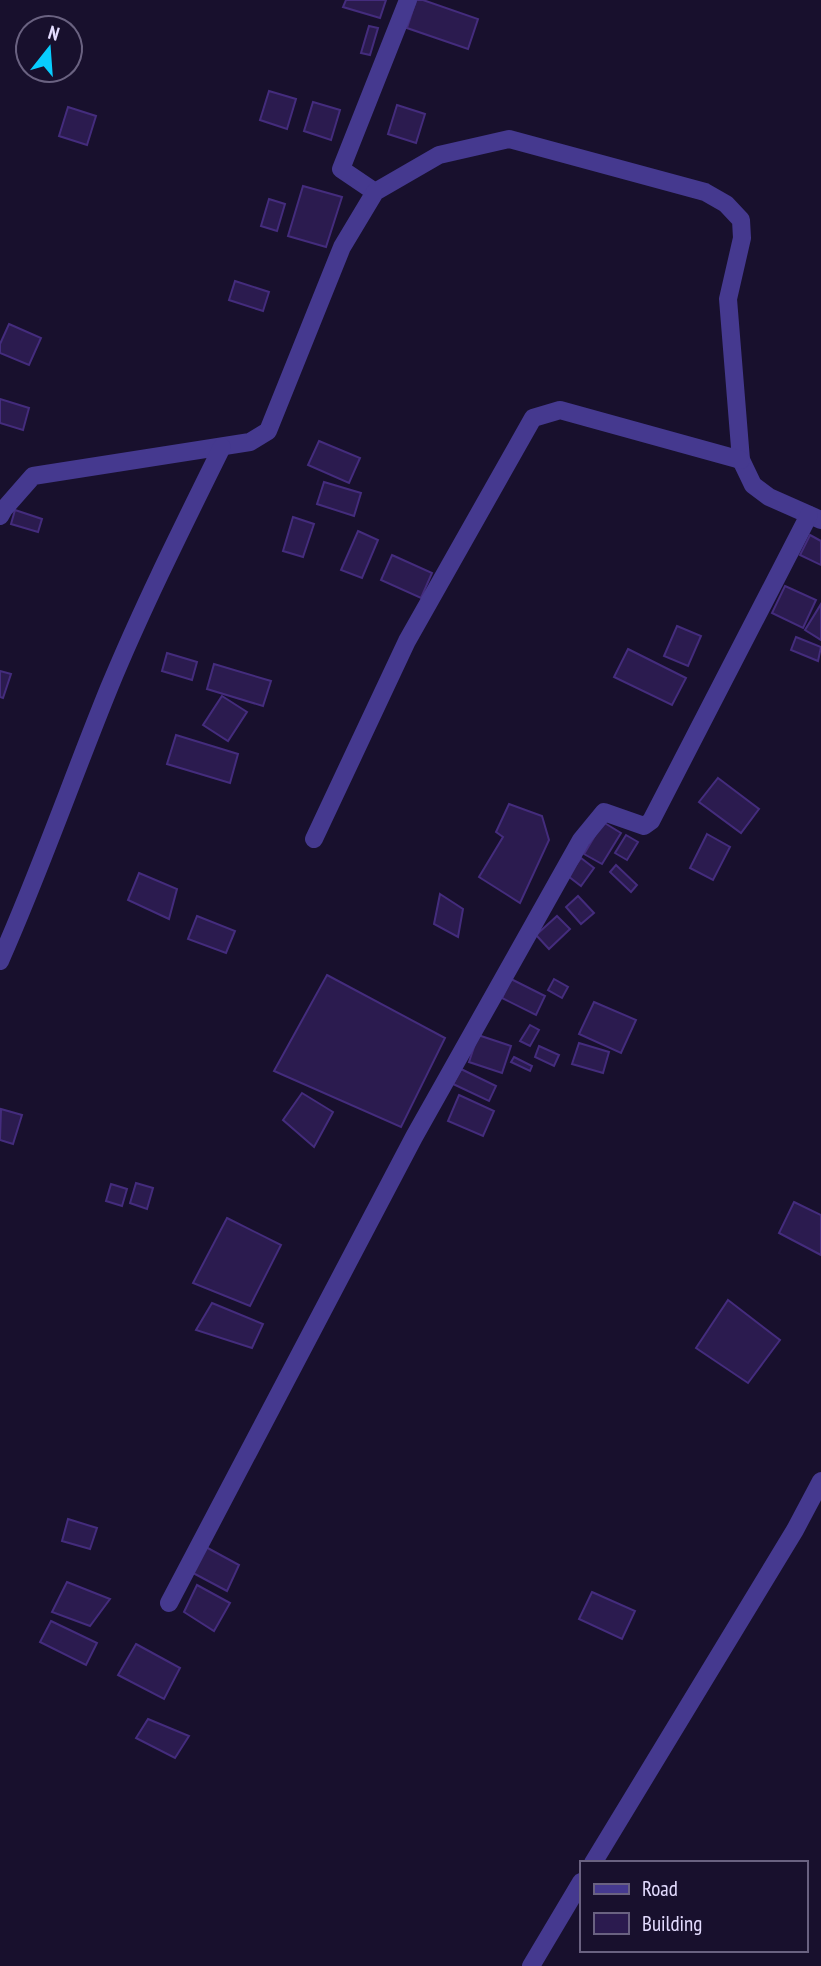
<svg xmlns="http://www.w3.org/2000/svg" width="821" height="1966" viewBox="0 0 821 1966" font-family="'PT Sans Narrow',sans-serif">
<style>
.building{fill:#2b1b4f;stroke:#442c7d;stroke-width:2}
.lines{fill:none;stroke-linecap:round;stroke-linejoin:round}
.minor{stroke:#45398f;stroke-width:18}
</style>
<rect width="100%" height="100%" fill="#18102d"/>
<g class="building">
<path d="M 346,0 L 386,0 L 380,18 L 343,7 Z"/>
<path d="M 416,0 L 423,0 L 478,19 L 468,49 L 407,28 Z"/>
<path d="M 369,26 L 378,28 L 370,55 L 361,53 Z"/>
<path d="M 269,91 L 296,99 L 287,129 L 260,120 Z"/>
<path d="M 313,102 L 340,110 L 331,140 L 304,131 Z"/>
<path d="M 397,105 L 425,114 L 416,143 L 388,134 Z"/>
<path d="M 68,107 L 96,116 L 87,145 L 59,136 Z"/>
<path d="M 303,186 L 342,197 L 326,247 L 288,236 Z"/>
<path d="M 269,199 L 285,204 L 277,231 L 261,226 Z"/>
<path d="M 235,281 L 269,292 L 263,311 L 229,300 Z"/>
<path d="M 9,324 L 41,338 L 29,365 L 0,353 L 0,344 Z"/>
<path d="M 0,399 L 29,408 L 23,430 L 0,423 Z"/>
<path d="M 319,441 L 360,458 L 349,483 L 308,465 Z"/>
<path d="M 324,482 L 361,493 L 354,516 L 317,504 Z"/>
<path d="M 15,510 L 42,519 L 38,532 L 11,524 Z"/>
<path d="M 293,517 L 314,524 L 303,557 L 283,551 Z"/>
<path d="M 358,531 L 378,540 L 362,578 L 341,570 Z"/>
<path d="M 810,535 L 821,541 L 821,565 L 800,555 Z"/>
<path d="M 392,555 L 432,573 L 421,598 L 381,580 Z"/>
<path d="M 785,586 L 816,600 L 803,628 L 772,613 Z"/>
<path d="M 821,604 L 821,640 L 805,630 Z"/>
<path d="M 677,626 L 701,636 L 688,666 L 664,656 Z"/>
<path d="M 796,637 L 821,647 L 818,661 L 791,650 Z"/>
<path d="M 628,649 L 686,678 L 672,705 L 614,677 Z"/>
<path d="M 167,653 L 197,662 L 192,680 L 162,671 Z"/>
<path d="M 214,664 L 271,681 L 263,706 L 207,689 Z"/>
<path d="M 0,671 L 11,674 L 3,698 L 0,697 Z"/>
<path d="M 222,696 L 247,712 L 228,741 L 203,725 Z"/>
<path d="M 176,735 L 238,754 L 230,783 L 167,764 Z"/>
<path d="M 718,778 L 759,809 L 741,833 L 699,802 Z"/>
<path d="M 509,804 L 542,816 L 549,840 L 520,903 L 479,877 L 503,837 L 496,832 Z"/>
<path d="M 603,822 L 621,833 L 602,864 L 584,854 Z"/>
<path d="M 707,834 L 730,847 L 713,880 L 690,868 Z"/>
<path d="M 626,835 L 638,842 L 627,860 L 615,853 Z"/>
<path d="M 581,858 L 594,868 L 581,886 L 568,876 Z"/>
<path d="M 616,865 L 637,885 L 631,892 L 610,872 Z"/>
<path d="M 139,873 L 177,889 L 169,919 L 128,900 Z"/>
<path d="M 440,894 L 463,909 L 458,937 L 434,924 Z"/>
<path d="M 578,896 L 594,913 L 581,924 L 566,907 Z"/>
<path d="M 197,916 L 235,931 L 226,953 L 188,939 Z"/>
<path d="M 557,916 L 570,929 L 549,949 L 536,935 Z"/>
<path d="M 327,975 L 445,1038 L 401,1127 L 274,1071 Z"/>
<path d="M 511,979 L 545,996 L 536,1015 L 502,998 Z"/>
<path d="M 554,979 L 568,987 L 562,998 L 548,990 Z"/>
<path d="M 594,1002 L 636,1020 L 621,1053 L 579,1034 Z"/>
<path d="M 530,1025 L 539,1030 L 530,1046 L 520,1041 Z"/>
<path d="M 478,1035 L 511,1046 L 502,1073 L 469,1062 Z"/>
<path d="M 579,1043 L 609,1052 L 603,1073 L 572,1064 Z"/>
<path d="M 539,1046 L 559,1055 L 554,1066 L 535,1057 Z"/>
<path d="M 514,1057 L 532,1066 L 530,1071 L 511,1062 Z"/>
<path d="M 461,1069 L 496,1086 L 489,1101 L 453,1084 Z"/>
<path d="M 302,1093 L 333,1112 L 314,1147 L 283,1120 Z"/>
<path d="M 459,1095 L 494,1111 L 483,1136 L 448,1121 Z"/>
<path d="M 1,1109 L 22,1115 L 13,1144 L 0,1140 Z"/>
<path d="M 136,1183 L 153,1188 L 147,1209 L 130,1203 Z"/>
<path d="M 111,1184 L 127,1189 L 122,1206 L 106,1201 Z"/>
<path d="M 794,1202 L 821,1215 L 821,1255 L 779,1233 Z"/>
<path d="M 227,1218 L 281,1245 L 250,1306 L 193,1283 Z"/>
<path d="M 728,1300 L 780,1340 L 748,1383 L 696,1348 Z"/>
<path d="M 212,1303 L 263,1324 L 252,1348 L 196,1330 Z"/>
<path d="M 68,1519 L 97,1528 L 90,1549 L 62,1541 Z"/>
<path d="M 204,1546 L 239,1565 L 227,1591 L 193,1573 Z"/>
<path d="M 67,1582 L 110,1599 L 90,1626 L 52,1612 Z"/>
<path d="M 197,1585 L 230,1603 L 214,1631 L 184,1612 Z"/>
<path d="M 592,1592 L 635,1611 L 622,1639 L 579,1619 Z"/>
<path d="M 51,1621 L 97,1643 L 86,1665 L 40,1642 Z"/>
<path d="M 136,1644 L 180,1668 L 164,1699 L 118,1675 Z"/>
<path d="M 148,1719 L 189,1736 L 175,1758 L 136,1738 Z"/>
</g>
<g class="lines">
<g class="minor">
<path d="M 375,192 L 341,169 L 408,0"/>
<path d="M 0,516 L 4,509 L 33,476 L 250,442 L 268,431 L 342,247 L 375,192 L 439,155 L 509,139 L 705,192 L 726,204 L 741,220 L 742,238 L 728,299 L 741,460 L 753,485 L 769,497 L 821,520"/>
<path d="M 314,839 L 407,641 L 533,418 L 560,410 L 741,460"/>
<path d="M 0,961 C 40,871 72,779 109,688 C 143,606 183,526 222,447"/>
<path d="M 169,1603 L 414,1137 L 581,840 L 604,812 L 644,826 L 651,821 L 809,515"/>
<path d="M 593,1863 L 795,1530 L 821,1481"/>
<path d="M 531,1966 L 581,1882"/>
</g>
</g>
<rect x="580" y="1861" width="228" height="91" fill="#18102d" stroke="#6a6281" stroke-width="2"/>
<rect x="594" y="1884" width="35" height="10" fill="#45398f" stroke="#6a6281" stroke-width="2"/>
<text x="642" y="1896" font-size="21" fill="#e4dcff">Road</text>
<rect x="594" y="1913" width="35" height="21" fill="#2b1b4f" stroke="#6a6281" stroke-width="2"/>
<text x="642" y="1931" font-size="21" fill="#e4dcff">Building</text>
<g transform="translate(49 49) rotate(17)"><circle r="33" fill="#18102d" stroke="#6a6281" stroke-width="2"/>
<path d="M0-5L12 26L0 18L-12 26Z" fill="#08cdff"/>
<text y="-10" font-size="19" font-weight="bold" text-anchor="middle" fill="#e4dcff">N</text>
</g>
</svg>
